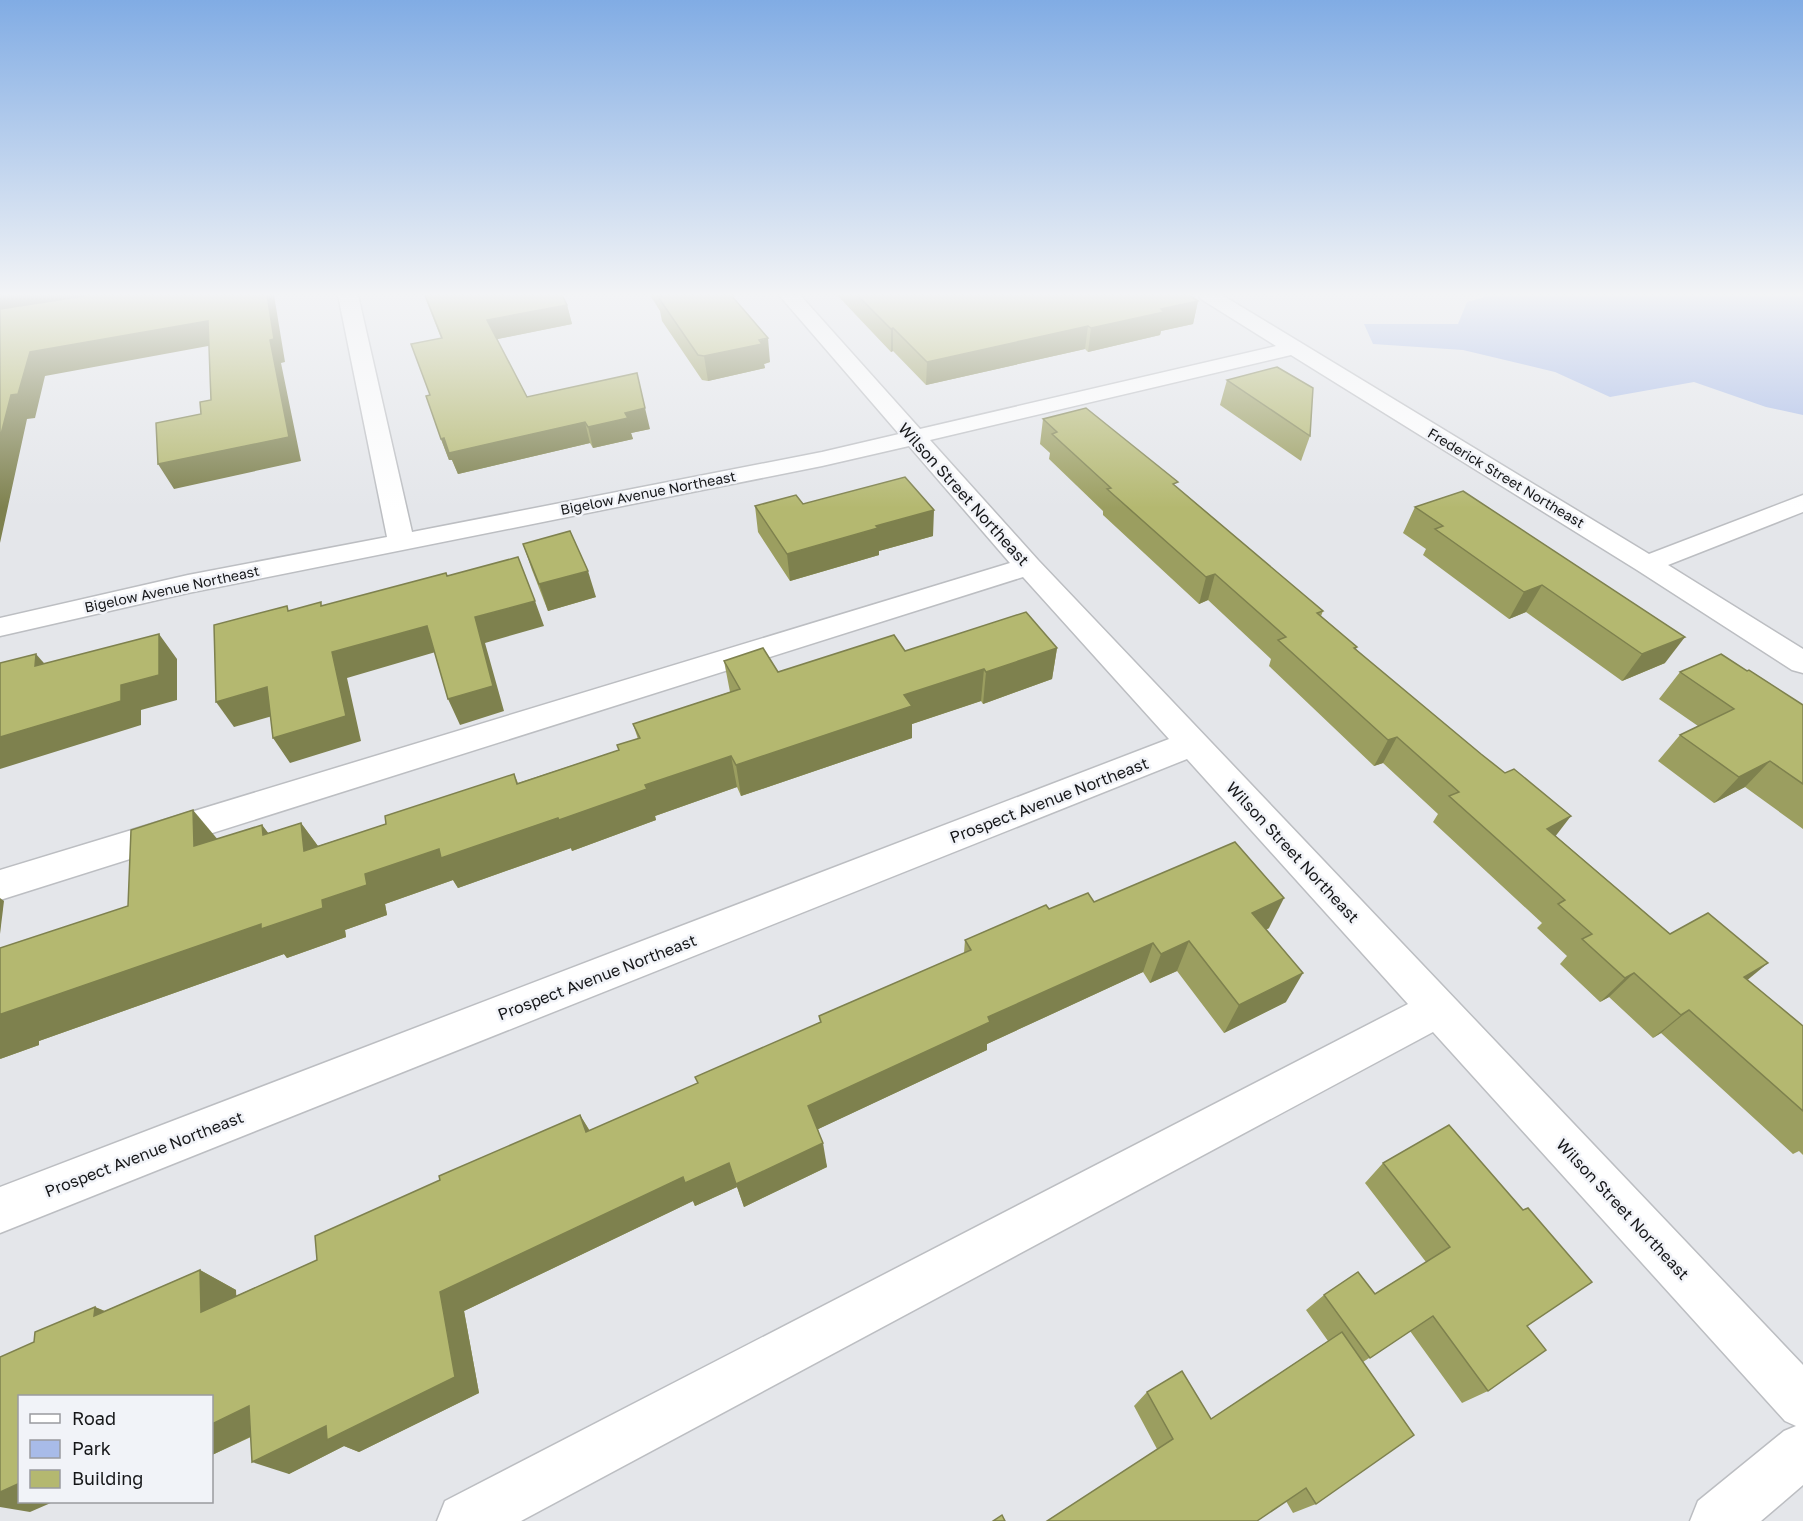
<svg xmlns="http://www.w3.org/2000/svg" width="1803" height="1521" viewBox="0 0 1803 1521" font-family="'Golos Text',sans-serif">
<style>
.green{fill:#a8bbe8}
.lines{fill:none;stroke-linecap:round;stroke-linejoin:round}
.minor-casing{stroke:#bcbec2;stroke-width:3}
.minor{fill:#fff;fill-rule:evenodd}
.wall{fill:#9b9e60}
.shaded-wall{fill:#7e814e}
.building{fill:#b4b870;stroke:#7e814e;stroke-width:1.5}
.labels{text-anchor:middle;stroke-width:5;stroke-linejoin:round;paint-order:stroke}
.far-street-label{font-size:14px;fill:#161719;stroke:#f1f3f8}
.street-label{font-size:16px;fill:#161719;stroke:#f1f3f8}
</style>
<rect width="100%" height="100%" fill="#e4e6ea"/>
<path class="green" d="M 1492,295 L 1803,295 L 1803,415 L 1766,407 L 1694,382 L 1610,397 L 1555,372 L 1463,350 L 1373,344 L 1364,324 L 1458,324 L 1467,302 Z"/>
<g class="lines">
<g class="minor-casing">
<path id="minor" d="M 338,295 L 358,295 L 412,532 L 822,452 L 899,434 L 779,295 L 800,295 L 920,429 L 1276,346 L 1201,299 L 1198,295 L 1222,295 L 1649,554 L 1803,495 L 1803,512 L 1668,565 L 1803,649 L 1803,673 L 1792,670 L 1637,570 L 1291,355 L 930,440 L 1038,560 L 1803,1365 L 1803,1485 L 1761,1521 L 1690,1521 L 1698,1501 L 1784,1431 L 1796,1426 L 1785,1421 L 1433,1032 L 521,1521 L 437,1521 L 445,1501 L 1408,1004 L 1187,759 L 0,1233 L 0,1187 L 1169,739 L 1023,577 L 0,900 L 0,870 L 1010,563 L 909,446 L 822,466 L 188,593 L 0,636 L 0,618 L 188,575 L 387,537 Z"/>
</g>
<use href="#minor" class="minor"/>
</g>
<g class="wall">
<path d="M 424,295 L 562,295 L 567,305 L 572,324 L 497,339 L 527,397 L 650,429 L 631,433 L 633,439 L 593,448 L 590,443 L 458,474 L 452,460 L 449,460 L 441,439 L 430,395 L 441,338 Z"/>
<path d="M 650,295 L 735,295 L 733,298 L 770,362 L 764,364 L 765,368 L 708,381 L 702,380 L 662,321 L 660,311 Z"/>
<path d="M 837,295 L 1189,295 L 1198,301 L 1193,324 L 1161,331 L 1160,335 L 1088,352 L 1085,349 L 926,385 L 893,351 L 891,352 Z"/>
<path d="M 1227,380 L 1310,436 L 1301,461 L 1220,405 Z"/>
<path d="M 1043,419 L 1177,487 L 1323,611 L 1321,616 L 1357,647 L 1356,649 L 1556,836 L 1670,934 L 1747,980 L 1803,1026 L 1803,1155 L 1799,1151 L 1793,1154 L 1661,1033 L 1653,1038 L 1609,997 L 1600,1002 L 1560,964 L 1567,956 L 1537,928 L 1542,923 L 1433,822 L 1438,814 L 1383,763 L 1374,766 L 1269,666 L 1271,659 L 1208,600 L 1199,604 L 1103,515 L 1103,511 L 1049,459 L 1050,453 L 1040,444 Z"/>
<path d="M 1463,491 L 1665,663 L 1622,681 L 1526,612 L 1509,619 L 1423,555 L 1426,549 L 1403,533 L 1415,507 Z"/>
<path d="M 803,504 L 933,536 L 879,551 L 879,555 L 790,581 L 758,532 L 755,506 Z"/>
<path d="M 523,544 L 596,597 L 548,611 L 532,570 Z"/>
<path d="M 1057,648 L 1052,679 L 983,704 L 981,701 L 912,724 L 912,738 L 741,796 L 737,787 L 655,816 L 656,820 L 572,851 L 571,848 L 458,888 L 453,880 L 385,904 L 387,915 L 345,930 L 346,937 L 287,958 L 284,954 L 39,1041 L 39,1045 L 0,1059 L 128,906 L 217,839 L 262,825 L 268,833 L 301,823 L 318,846 L 386,824 L 514,774 L 518,783 L 619,750 L 638,739 L 633,724 L 730,692 L 724,661 L 778,672 L 905,651 Z"/>
<path d="M 1747,671 L 1803,705 L 1803,829 L 1745,787 L 1714,803 L 1658,761 L 1680,735 L 1698,726 L 1659,699 L 1680,672 Z"/>
<path d="M 1094,902 L 1269,928 L 1266,930 L 1286,1002 L 1224,1033 L 1177,971 L 1150,983 L 1143,972 L 987,1044 L 987,1050 L 818,1129 L 827,1167 L 744,1207 L 737,1187 L 695,1206 L 693,1201 L 464,1311 L 479,1393 L 359,1452 L 344,1446 L 289,1474 L 251,1437 L 212,1455 L 212,1396 L 34,1342 L 95,1307 L 105,1311 L 200,1270 L 236,1290 L 236,1296 L 317,1260 L 440,1180 L 580,1115 L 590,1131 L 698,1083 L 820,1022 L 819,1016 L 964,953 L 965,940 L 1049,909 Z"/>
<path d="M 1383,1163 L 1527,1326 L 1488,1391 L 1462,1403 L 1410,1331 L 1363,1362 L 1316,1504 L 1293,1513 L 1286,1501 L 1157,1449 L 1134,1406 L 1147,1392 L 1211,1419 L 1328,1341 L 1306,1310 L 1324,1295 L 1375,1294 L 1426,1262 L 1365,1183 Z"/>
</g>
<g class="shaded-wall">
<path d="M 0,295 L 140,295 L 0,318 Z"/>
<path d="M 267,295 L 274,295 L 285,362 L 281,363 L 301,461 L 174,489 L 158,464 L 270,340 Z"/>
<path d="M 1198,301 L 1193,324 L 1161,331 L 1160,335 L 1088,352 L 1091,328 L 1161,309 Z"/>
<path d="M 567,305 L 572,324 L 493,340 L 487,320 Z"/>
<path d="M 208,321 L 219,344 L 45,376 L 35,418 L 27,419 L 0,543 L 0,438 L 11,395 L 30,352 Z"/>
<path d="M 1088,326 L 1085,349 L 926,385 L 927,362 Z"/>
<path d="M 893,328 L 893,351 L 891,352 L 891,329 Z"/>
<path d="M 768,338 L 770,362 L 764,364 L 765,368 L 708,381 L 704,356 Z"/>
<path d="M 645,408 L 650,429 L 631,433 L 633,439 L 593,448 L 588,427 L 625,413 Z"/>
<path d="M 585,422 L 590,443 L 458,474 L 452,460 L 449,460 L 441,439 Z"/>
<path d="M 934,510 L 933,536 L 879,551 L 879,555 L 790,581 L 787,554 L 876,526 Z"/>
<path d="M 588,571 L 596,597 L 548,611 L 539,584 Z"/>
<path d="M 1215,574 L 1208,600 L 1199,604 L 1206,577 Z"/>
<path d="M 1542,585 L 1526,612 L 1509,619 L 1524,592 Z"/>
<path d="M 535,601 L 544,626 L 485,643 L 504,711 L 460,725 L 448,699 L 475,617 Z"/>
<path d="M 427,626 L 439,651 L 347,678 L 361,741 L 290,763 L 273,738 L 332,652 Z"/>
<path d="M 159,634 L 177,659 L 177,700 L 141,710 L 141,725 L 0,769 L 0,737 L 121,685 Z"/>
<path d="M 1685,637 L 1665,663 L 1622,681 L 1642,654 Z"/>
<path d="M 1057,648 L 1052,679 L 983,704 L 986,672 Z"/>
<path d="M 36,654 L 58,679 L 35,666 Z"/>
<path d="M 984,669 L 981,701 L 912,724 L 912,738 L 741,796 L 736,765 L 904,695 Z"/>
<path d="M 267,687 L 283,713 L 234,727 L 216,702 Z"/>
<path d="M 1397,737 L 1383,763 L 1374,766 L 1388,740 Z"/>
<path d="M 731,756 L 737,787 L 655,816 L 656,820 L 572,851 L 571,848 L 458,888 L 453,880 L 385,904 L 387,915 L 345,930 L 346,937 L 287,958 L 284,954 L 39,1041 L 39,1045 L 0,1059 L 0,1018 L 1,1014 L 322,900 L 365,874 L 439,849 L 645,785 Z"/>
<path d="M 1770,761 L 1745,787 L 1714,803 L 1739,777 Z"/>
<path d="M 193,810 L 219,841 L 194,846 Z"/>
<path d="M 1571,816 L 1551,842 L 1547,829 Z"/>
<path d="M 301,823 L 323,853 L 304,851 Z"/>
<path d="M 262,825 L 285,855 L 263,835 Z"/>
<path d="M 0,898 L 4,901 L 0,934 Z"/>
<path d="M 1284,898 L 1269,928 L 1238,943 L 1252,913 Z"/>
<path d="M 1189,941 L 1177,971 L 1150,983 L 1161,954 Z"/>
<path d="M 1153,943 L 1143,972 L 987,1044 L 987,1050 L 812,1132 L 808,1106 L 988,1017 Z"/>
<path d="M 1768,963 L 1739,987 L 1744,977 Z"/>
<path d="M 1303,973 L 1286,1002 L 1224,1033 L 1239,1005 Z"/>
<path d="M 1634,973 L 1609,997 L 1600,1002 L 1625,978 Z"/>
<path d="M 1689,1010 L 1661,1033 L 1653,1038 L 1681,1015 Z"/>
<path d="M 580,1115 L 595,1140 L 586,1132 Z"/>
<path d="M 823,1143 L 827,1167 L 744,1207 L 736,1184 Z"/>
<path d="M 729,1163 L 737,1187 L 695,1206 L 693,1201 L 464,1311 L 479,1393 L 359,1452 L 344,1446 L 289,1474 L 252,1462 L 440,1292 L 683,1177 Z"/>
<path d="M 200,1270 L 236,1290 L 238,1330 L 201,1312 Z"/>
<path d="M 95,1307 L 136,1325 L 94,1316 Z"/>
<path d="M 249,1406 L 285,1420 L 212,1455 L 212,1424 Z"/>
<path d="M 20,1483 L 20,1502 L 53,1502 L 30,1512 L 0,1507 L 0,1492 Z"/>
</g>
<g class="building">
<path d="M 91,295 L 267,295 L 274,339 L 270,340 L 289,437 L 158,464 L 156,423 L 201,414 L 200,402 L 211,400 L 208,321 L 30,352 L 18,394 L 11,395 L 0,438 L 0,309 Z"/>
<path d="M 425,295 L 562,295 L 567,305 L 487,320 L 527,397 L 637,373 L 645,408 L 625,413 L 628,418 L 588,427 L 585,422 L 449,453 L 444,438 L 441,439 L 426,396 L 430,395 L 411,344 L 442,338 Z"/>
<path d="M 661,295 L 731,295 L 768,338 L 759,340 L 762,344 L 704,356 L 698,355 L 658,297 L 662,296 Z"/>
<path d="M 857,295 L 1189,295 L 1198,301 L 1161,309 L 1164,312 L 1091,328 L 1088,326 L 927,362 L 893,328 L 891,329 Z"/>
<path d="M 1277,367 L 1313,388 L 1310,436 L 1227,380 Z"/>
<path d="M 1086,408 L 1178,482 L 1173,484 L 1323,611 L 1317,613 L 1357,647 L 1354,648 L 1481,754 L 1505,773 L 1514,769 L 1571,816 L 1547,829 L 1670,934 L 1708,913 L 1768,963 L 1744,977 L 1803,1026 L 1803,1111 L 1689,1010 L 1681,1015 L 1634,973 L 1625,978 L 1582,939 L 1592,934 L 1558,904 L 1565,900 L 1449,796 L 1459,792 L 1397,737 L 1388,740 L 1278,640 L 1286,637 L 1215,574 L 1206,577 L 1107,489 L 1111,488 L 1052,434 L 1057,432 L 1043,419 Z"/>
<path d="M 905,477 L 934,510 L 876,526 L 878,528 L 787,554 L 755,506 L 796,495 L 803,504 Z"/>
<path d="M 1463,491 L 1685,637 L 1642,654 L 1542,585 L 1524,592 L 1435,529 L 1443,526 L 1415,507 Z"/>
<path d="M 570,531 L 588,571 L 539,584 L 523,544 Z"/>
<path d="M 518,557 L 535,601 L 475,617 L 493,686 L 448,699 L 427,626 L 332,652 L 346,716 L 273,738 L 267,687 L 216,702 L 214,625 L 287,606 L 288,611 L 321,602 L 321,606 L 446,573 L 447,576 Z"/>
<path d="M 1026,612 L 1057,648 L 986,672 L 984,669 L 904,695 L 912,706 L 736,765 L 731,756 L 645,785 L 647,789 L 559,820 L 558,818 L 441,858 L 439,849 L 365,874 L 367,885 L 322,900 L 323,908 L 261,929 L 261,924 L 1,1014 L 1,1018 L 0,1018 L 0,948 L 128,906 L 131,830 L 193,810 L 194,846 L 262,825 L 263,835 L 301,823 L 304,851 L 386,824 L 385,816 L 514,774 L 517,784 L 619,750 L 617,745 L 640,738 L 633,724 L 740,689 L 724,661 L 763,648 L 778,672 L 894,635 L 905,651 Z"/>
<path d="M 159,634 L 159,675 L 121,685 L 121,701 L 0,737 L 0,663 L 36,654 L 35,666 Z"/>
<path d="M 1721,654 L 1747,671 L 1749,670 L 1803,705 L 1803,784 L 1770,761 L 1739,777 L 1680,735 L 1734,709 L 1680,672 Z"/>
<path d="M 1235,842 L 1284,898 L 1252,913 L 1303,973 L 1239,1005 L 1189,941 L 1161,954 L 1153,943 L 988,1017 L 990,1022 L 808,1106 L 823,1143 L 736,1184 L 729,1163 L 685,1183 L 683,1177 L 440,1292 L 455,1377 L 327,1440 L 326,1426 L 252,1462 L 249,1406 L 212,1424 L 212,1396 L 20,1396 L 20,1483 L 0,1492 L 0,1357 L 34,1342 L 35,1332 L 95,1307 L 94,1316 L 200,1270 L 201,1312 L 317,1260 L 315,1236 L 440,1180 L 439,1176 L 580,1115 L 586,1132 L 698,1083 L 695,1077 L 821,1022 L 819,1016 L 971,950 L 965,940 L 1046,905 L 1049,909 L 1088,893 L 1094,902 Z"/>
<path d="M 1449,1125 L 1523,1210 L 1528,1208 L 1592,1282 L 1527,1326 L 1546,1350 L 1488,1391 L 1433,1316 L 1370,1358 L 1324,1295 L 1358,1272 L 1375,1294 L 1450,1247 L 1383,1163 Z"/>
<path d="M 1342,1332 L 1414,1435 L 1316,1504 L 1306,1488 L 1257,1521 L 1047,1521 L 1173,1439 L 1147,1392 L 1182,1371 L 1211,1419 Z"/>
<path d="M 1002,1515 L 1005,1521 L 993,1521 Z"/>
</g>
<linearGradient id="sky" x2="0" y2="1"><stop stop-color="#81ace4"/><stop offset="0.58" stop-color="#f3f4f6"/><stop offset="1" stop-color="#f3f4f6" stop-opacity="0"/></linearGradient>
<rect width="1803" height="508" fill="url(#sky)"/>
<g class="labels">
<g class="far-street-label">
<text transform="translate(1506 478) rotate(31)" y="5">Frederick Street Northeast</text>
<text transform="translate(648 493) rotate(-11)" y="5">Bigelow Avenue Northeast</text>
<text transform="translate(172 589) rotate(-12)" y="5">Bigelow Avenue Northeast</text>
</g>
<g class="street-label">
<text transform="translate(964 494) rotate(48)" y="6">Wilson Street Northeast</text>
<text transform="translate(1049 800) rotate(-21)" y="6">Prospect Avenue Northeast</text>
<text transform="translate(1293 852) rotate(47)" y="6">Wilson Street Northeast</text>
<text transform="translate(597 977) rotate(-21)" y="6">Prospect Avenue Northeast</text>
<text transform="translate(144 1154) rotate(-21)" y="6">Prospect Avenue Northeast</text>
<text transform="translate(1623 1209) rotate(47)" y="6">Wilson Street Northeast</text>
</g>
</g>
<rect x="18" y="1395" width="195" height="108" fill="#f1f3f8" stroke="#999b9f" stroke-width="1.5"/>
<rect x="30" y="1414" width="30" height="9" fill="#ffffff" stroke="#999b9f" stroke-width="1.5"/>
<text x="72" y="1425" font-size="18" fill="#161719">Road</text>
<rect x="30" y="1440" width="30" height="18" fill="#a8bbe8" stroke="#999b9f" stroke-width="1.5"/>
<text x="72" y="1455" font-size="18" fill="#161719">Park</text>
<rect x="30" y="1470" width="30" height="18" fill="#b4b870" stroke="#999b9f" stroke-width="1.5"/>
<text x="72" y="1485" font-size="18" fill="#161719">Building</text>
</svg>
